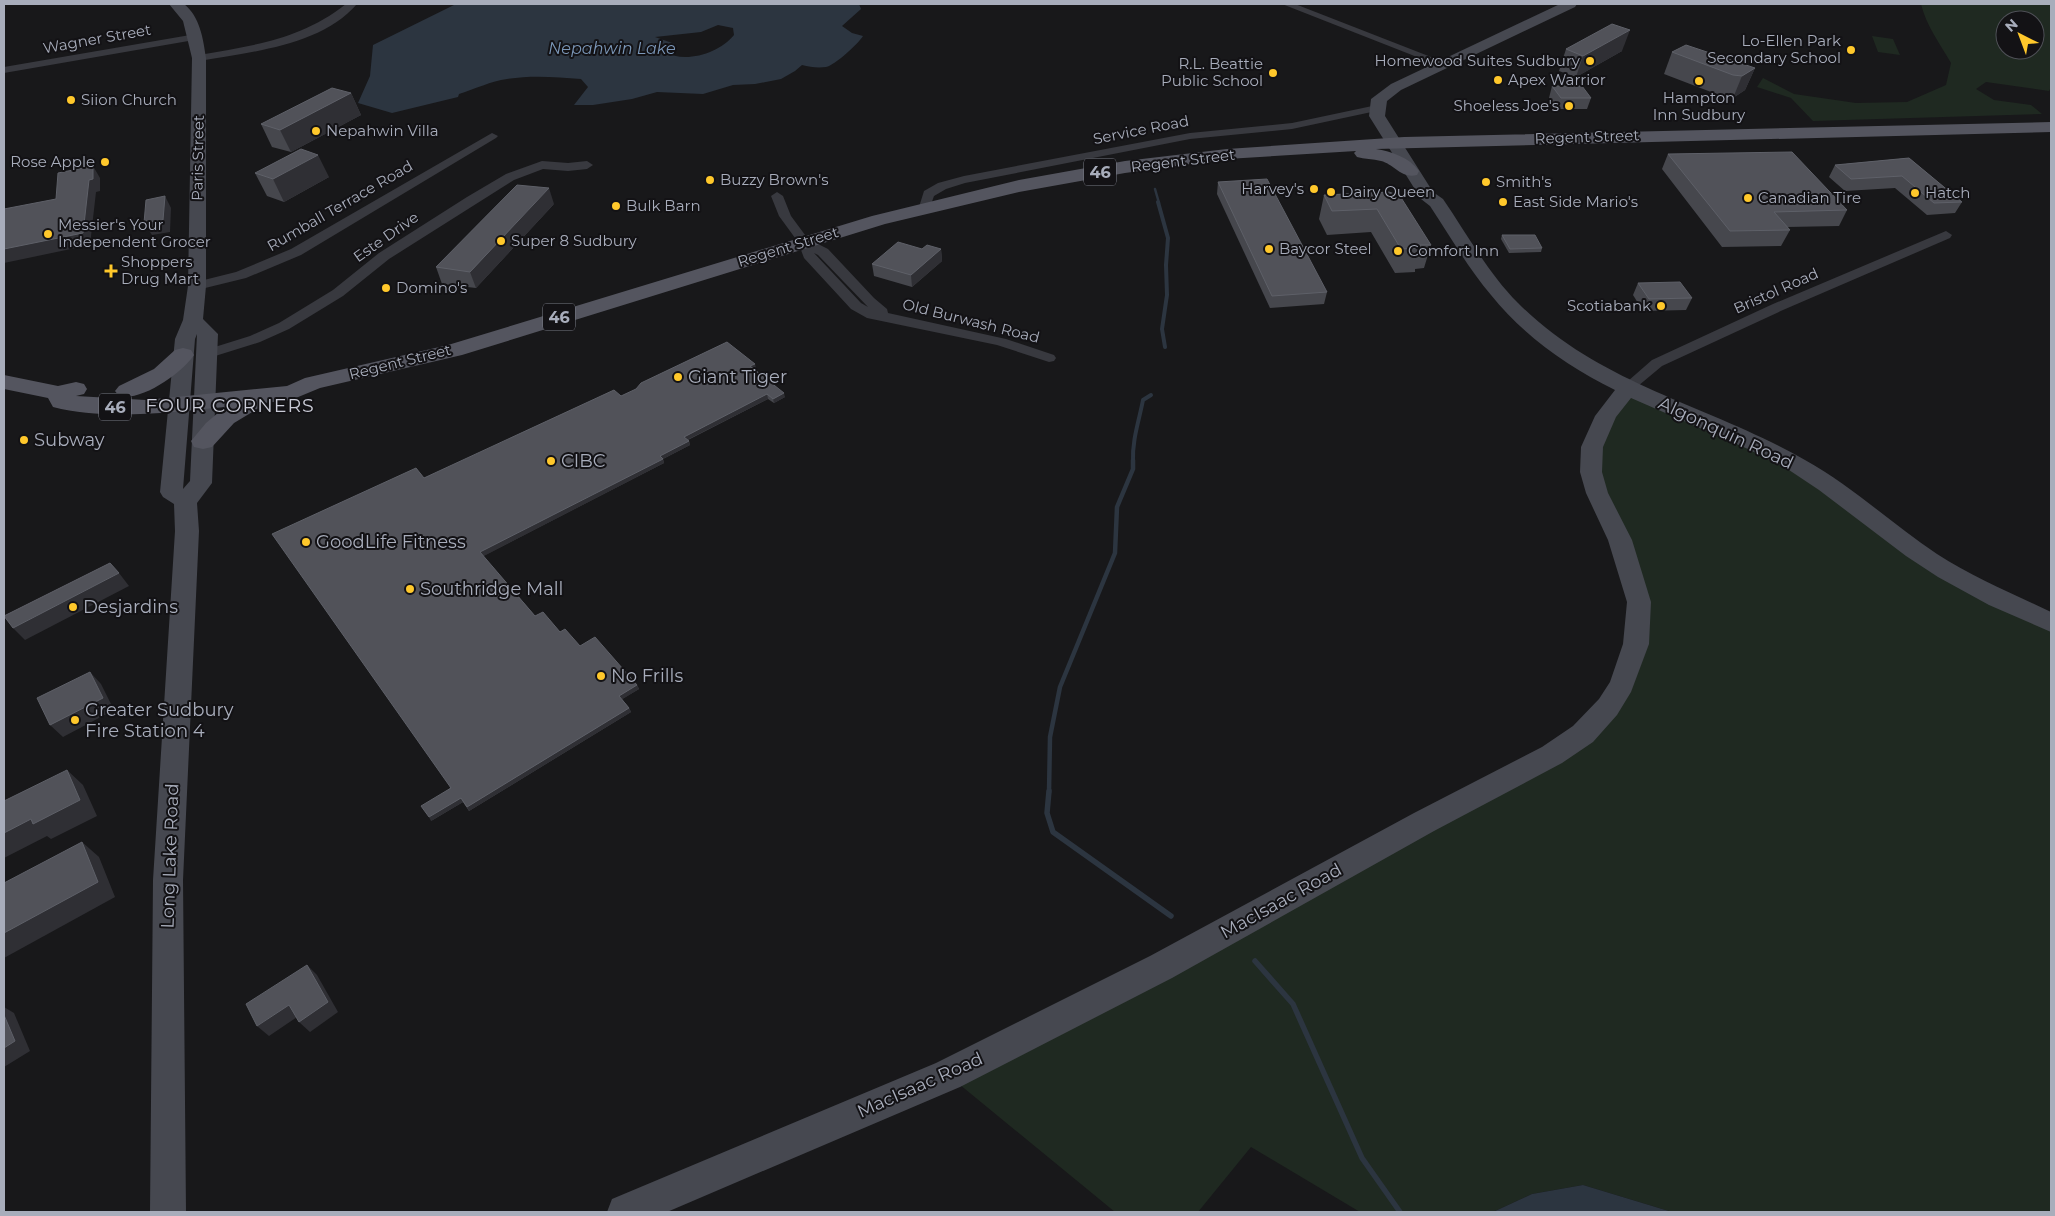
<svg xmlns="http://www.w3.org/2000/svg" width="2055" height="1216" viewBox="0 0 2055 1216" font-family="Montserrat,sans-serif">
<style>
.green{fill:#1f2921;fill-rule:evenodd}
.water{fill:#2c3540;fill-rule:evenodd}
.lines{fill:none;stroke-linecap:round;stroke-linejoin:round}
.stream-far3{stroke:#2c3540;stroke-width:2.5}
.stream-far2{stroke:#2c3540;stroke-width:4}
.stream-far1{stroke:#2c3540;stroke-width:4.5}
.stream{stroke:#2c3540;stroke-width:5.5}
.street{fill:#38393f;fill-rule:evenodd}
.secondary{fill:#464850;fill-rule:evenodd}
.primary{fill:#54555f;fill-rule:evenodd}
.wall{fill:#46474d}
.shaded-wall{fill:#2f2f34}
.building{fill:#515259;stroke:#5e6068}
.poi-dot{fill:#ffc82b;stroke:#131215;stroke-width:2}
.labels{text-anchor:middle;stroke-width:4;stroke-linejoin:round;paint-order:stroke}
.far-street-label{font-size:15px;fill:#a8adbb;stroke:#131215}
.far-poi-label{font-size:15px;fill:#a8adbb;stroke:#131215;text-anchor:start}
.far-water-label{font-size:16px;font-style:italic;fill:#7c98b9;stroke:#131215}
.shield{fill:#131215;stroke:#7b7e89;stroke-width:1}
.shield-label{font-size:16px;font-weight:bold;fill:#a8adbb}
.poi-label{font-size:18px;fill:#a8adbb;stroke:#131215;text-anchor:start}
.street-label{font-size:18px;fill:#a8adbb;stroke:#131215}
.neighbourhood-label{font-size:19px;letter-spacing:1px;fill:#caccd7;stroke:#131215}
</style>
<rect width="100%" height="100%" fill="#18181a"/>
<g class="green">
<path d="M 1921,4 L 2051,4 L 2051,87 L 2049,91 L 1986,82 L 1976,89 L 1994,100 L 2031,105 L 2042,114 L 1813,121 L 1791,98 L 1757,87 L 1763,78 L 1794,94 L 1856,103 L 1907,102 L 1946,85 L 1951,63 C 1940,44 1926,25 1921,4 ZM 2005,20 L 2035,20 L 2035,50 L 2005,50 Z"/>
<path d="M 1872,36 L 1893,39 L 1900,55 L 1878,52 Z"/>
<path d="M 1627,388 L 1760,445 L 2010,603 L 2051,623 L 2051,1212 L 1672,1212 L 1583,1185 L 1532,1194 L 1493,1212 L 1360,1212 L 1251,1147 L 1198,1212 L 1115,1212 L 948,1075 L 1424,822 L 1608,707 L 1639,602 L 1591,473 Z"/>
</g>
<g class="water">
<path d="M 456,4 L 859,4 L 861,9 L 842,26 L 852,33 L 863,36 C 858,44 835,65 826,67 C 817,68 810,67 802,65 L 795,71 L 781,79 L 755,84 L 733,85 L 703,94 L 657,92 L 632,99 L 593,105 L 574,105 L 588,87 L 581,79 C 557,77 531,75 507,79 C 491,81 475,89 459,94 L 458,97 L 392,113 L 358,103 L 370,76 L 373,45 ZM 718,25 L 733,28 L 734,35 C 720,53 685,64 665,52 L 675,44 L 655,37 L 701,32 Z"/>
<path d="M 1583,1185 L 1672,1212 L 1493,1212 L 1532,1194 Z"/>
</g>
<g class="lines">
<path class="stream-far3" d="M 1155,189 L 1159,203"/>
<g class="stream-far2">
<path d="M 1158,202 L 1168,238 L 1166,265 L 1167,295 L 1162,329 L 1165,347"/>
<path d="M 1133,462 C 1132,440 1139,421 1143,400 L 1151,395"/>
</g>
<path class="stream-far1" d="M 1049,793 L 1050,737 L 1060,687 L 1115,553 L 1117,507 L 1133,469 L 1133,460"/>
<g class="stream">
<path d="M 1049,791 L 1047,813 L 1053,832 L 1171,916"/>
<path d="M 1255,961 L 1293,1004 L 1362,1158 L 1400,1212"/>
</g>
<g class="street">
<path d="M 346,4 L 357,4 C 321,46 250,52 199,61 L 194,58 L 199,55 C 255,45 300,40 346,4 Z"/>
<path d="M 1282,4 L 1295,4 L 1449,64 L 1448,66 L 1440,66 Z"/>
<path d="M 196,34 L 201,37 L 200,39 L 4,73 L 4,67 Z"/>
<path d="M 1377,105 L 1381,106 L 1382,108 L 1381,110 L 1292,129 L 1190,139 L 965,183 L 946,189 L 934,196 L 929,210 L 925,211 L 919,207 L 924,191 L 938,183 L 964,176 L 1190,133 L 1292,123 Z"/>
<path d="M 492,133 L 498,136 L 496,138 L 301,255 L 246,278 L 197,290 L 190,286 L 192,283 L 236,272 L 291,249 Z"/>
<path d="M 542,161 L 568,163 L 587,161 L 593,165 L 587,169 L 568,171 L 543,169 L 514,180 L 389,259 L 343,296 L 289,329 L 260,342 L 212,357 L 202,357 L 200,354 L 202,351 L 250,336 L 279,323 L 333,290 L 379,253 L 467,197 L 506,174 Z"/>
<path d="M 777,192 L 783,196 L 791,216 L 808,239 L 828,249 L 874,298 L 887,309 L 888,313 L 1006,339 L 1054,355 L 1056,358 L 1054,361 L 1049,362 L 997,345 L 867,318 L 851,309 L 804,258 L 798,242 L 779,216 L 771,196 ZM 814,253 L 818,255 L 868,307 L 861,303 Z"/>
<path d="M 1946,231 L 1952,235 L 1950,238 L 1783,310 L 1662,366 L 1632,391 L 1622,391 L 1620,388 L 1652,360 L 1773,304 Z"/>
</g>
<g class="secondary">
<path d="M 169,4 L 184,4 C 200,17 203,38 206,58 L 206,286 L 203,319 L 218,334 L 212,483 L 197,503 L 199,531 L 183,880 L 186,1212 L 150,1212 L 153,880 L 175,531 L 174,504 L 163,497 L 160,492 L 175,339 L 183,320 L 188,286 L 192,58 L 183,21 ZM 197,334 L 190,481 L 183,489 L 195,339 Z"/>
<path d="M 1560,4 L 1577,4 L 1575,7 L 1401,90 L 1387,101 L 1385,116 L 1433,192 L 1443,199 C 1467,234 1488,273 1518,303 C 1601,386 1707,404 1805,460 C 1852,486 1892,524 1937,554 C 1973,577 2013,594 2051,612 L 2051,632 L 1989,605 L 1938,577 L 1906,556 L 1819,490 L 1789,470 L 1748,449 L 1631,398 L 1616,417 L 1603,447 L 1602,472 L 1608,493 L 1632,540 L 1651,602 L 1649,644 L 1631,692 L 1617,715 L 1593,742 L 1562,763 L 1434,831 L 1172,978 L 960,1087 L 667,1212 L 607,1212 L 612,1199 L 936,1063 L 1150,956 L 1414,813 L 1542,747 L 1573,726 L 1599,699 L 1610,682 L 1623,644 L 1627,602 L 1608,540 L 1586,493 L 1580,472 L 1581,447 L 1595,416 L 1615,390 C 1568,367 1524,336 1491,295 C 1468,268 1450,236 1430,206 L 1421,199 L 1369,116 L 1371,99 L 1391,84 Z"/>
</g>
<g class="primary">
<path d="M 2051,122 L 2051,132 L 1376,149 C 1391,151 1410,158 1419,171 L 1417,175 C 1401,179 1394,164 1381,161 C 1373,159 1364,159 1357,157 L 1354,153 L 1356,151 L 1227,159 L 1125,173 L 1019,192 L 885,224 L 462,355 L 320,388 L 291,400 L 264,403 L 262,406 L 234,423 L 212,447 L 203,449 L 194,447 L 191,441 L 206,423 L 225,407 C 170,412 107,421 53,407 L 48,398 L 4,389 L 4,375 L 58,386 L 76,382 L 84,384 L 87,389 L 84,394 L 76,396 L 146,400 L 287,386 L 305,378 L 448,345 L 872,216 L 1019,180 L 1125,161 L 1227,149 L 1404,137 Z"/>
<path d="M 183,348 L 191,350 L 194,355 C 182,373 141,402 119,396 L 115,391 L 119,386 L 154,369 L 175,350 Z"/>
</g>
</g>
<g class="wall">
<path d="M 1566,49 L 1622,51 L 1576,77 L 1559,71 Z"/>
<path d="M 1672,52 L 1755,68 L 1745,90 L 1733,98 L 1724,97 L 1664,74 Z"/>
<path d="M 1552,86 L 1591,98 L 1587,109 L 1557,109 L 1549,98 Z"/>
<path d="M 351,93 L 361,115 L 291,152 L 272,147 L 261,124 Z"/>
<path d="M 1668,154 L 1847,210 L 1839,226 L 1787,227 L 1790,230 L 1781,246 L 1722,247 L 1662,169 Z"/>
<path d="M 1909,158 L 1962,202 L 1955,213 L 1927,215 L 1895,188 L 1845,191 L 1829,177 L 1835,165 Z"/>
<path d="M 255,173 L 329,177 L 284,202 L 267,196 Z"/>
<path d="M 1218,182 L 1327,292 L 1324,304 L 1270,308 L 1217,194 Z"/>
<path d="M 1389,192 L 1431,245 L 1424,268 L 1415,269 L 1415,272 L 1395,273 L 1371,232 L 1327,235 L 1319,219 L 1324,195 Z"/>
<path d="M 554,204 L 476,288 L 442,284 L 436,267 Z"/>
<path d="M 1502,235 L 1542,248 L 1541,252 L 1509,253 L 1501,239 Z"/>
<path d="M 922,249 L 941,249 L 942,261 L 912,287 L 874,276 L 872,264 Z"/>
<path d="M 1638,283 L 1692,298 L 1686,310 L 1643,311 L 1633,295 Z"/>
<path d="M 756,368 L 754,369 L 785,397 L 774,403 L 768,399 L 688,440 L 689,441 L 690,445 L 663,459 L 664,463 L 483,556 L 535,616 L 560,632 L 637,685 L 639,689 L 622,699 L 629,708 L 631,712 L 469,811 L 463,802 L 431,821 L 450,788 L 424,478 L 621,396 Z"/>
</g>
<g class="shaded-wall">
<path d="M 1630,30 L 1622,51 L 1576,77 L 1583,56 Z"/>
<path d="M 1755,68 L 1745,90 L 1733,98 L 1742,76 Z"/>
<path d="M 351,93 L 361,115 L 291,152 L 280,130 Z"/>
<path d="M 318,155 L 329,177 L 284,202 L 273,179 Z"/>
<path d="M 93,166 L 100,178 L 100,191 L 96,192 L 90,245 L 4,263 L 4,249 L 89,180 Z"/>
<path d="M 549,188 L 554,204 L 476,288 L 470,272 Z"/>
<path d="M 165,196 L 171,208 L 170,232 L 152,235 L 144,223 Z"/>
<path d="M 941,249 L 942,261 L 912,287 L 911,275 Z"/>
<path d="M 755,364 L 756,368 L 751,370 L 750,366 Z"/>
<path d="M 784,393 L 785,397 L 774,403 L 773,399 Z"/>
<path d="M 767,394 L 768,399 L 685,441 L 684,437 Z"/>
<path d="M 689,441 L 690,445 L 663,459 L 664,463 L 482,557 L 480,552 L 660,456 Z"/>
<path d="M 119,573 L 129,586 L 25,640 L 13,628 Z"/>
<path d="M 90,672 L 101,684 L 114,710 L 63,737 L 50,725 Z"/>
<path d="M 637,685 L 639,689 L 621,700 L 619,696 Z"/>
<path d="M 629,708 L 631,712 L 469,811 L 467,807 Z"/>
<path d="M 67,770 L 83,785 L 97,816 L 51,839 L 47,836 L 4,858 L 4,833 Z"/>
<path d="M 461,798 L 463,802 L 431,821 L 429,817 Z"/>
<path d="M 82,842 L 99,857 L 115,897 L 4,958 L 4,933 Z"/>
<path d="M 307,965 L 317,975 L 338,1012 L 310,1032 L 299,1022 Z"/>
<path d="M 289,1005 L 300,1015 L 269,1036 L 257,1026 Z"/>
<path d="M 4,1007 L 14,1013 L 30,1051 L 4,1067 Z"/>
</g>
<g class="building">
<path d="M 1612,24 L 1630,30 L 1583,56 L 1566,49 Z"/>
<path d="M 1686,45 L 1755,68 L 1742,76 L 1733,75 L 1672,52 Z"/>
<path d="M 1552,86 L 1582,86 L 1591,98 L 1561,98 Z"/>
<path d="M 332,88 L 351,93 L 280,130 L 261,124 Z"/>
<path d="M 301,149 L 318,155 L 273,179 L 255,173 Z"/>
<path d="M 1792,152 L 1847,210 L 1774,212 L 1790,230 L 1730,231 L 1668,154 Z"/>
<path d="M 1909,158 L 1962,202 L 1934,203 L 1902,176 L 1851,179 L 1835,165 Z"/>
<path d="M 93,166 L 93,179 L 89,180 L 83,233 L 4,249 L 4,209 L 56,199 L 58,173 Z"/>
<path d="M 1267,179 L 1327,292 L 1272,296 L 1218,182 Z"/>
<path d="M 517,185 L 549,188 L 470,272 L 436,267 Z"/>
<path d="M 1389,192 L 1400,196 L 1431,245 L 1420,245 L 1421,248 L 1401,249 L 1377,209 L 1332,211 L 1324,195 Z"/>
<path d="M 165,196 L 163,220 L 144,223 L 146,200 Z"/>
<path d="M 1502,235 L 1535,235 L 1542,248 L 1510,249 Z"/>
<path d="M 898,242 L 922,249 L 927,245 L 941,249 L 911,275 L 872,264 Z"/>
<path d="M 1680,282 L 1692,298 L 1649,299 L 1638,283 Z"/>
<path d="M 727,342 L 755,364 L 750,366 L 784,393 L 773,399 L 767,394 L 684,437 L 689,441 L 660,456 L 663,459 L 480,552 L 535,616 L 543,612 L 560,632 L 565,629 L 580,646 L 595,637 L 637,685 L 619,696 L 629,708 L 467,807 L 461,798 L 429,817 L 421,806 L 451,788 L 272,534 L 416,468 L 424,478 L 614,390 L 621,396 L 636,389 L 641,383 Z"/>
<path d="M 110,563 L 119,573 L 13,628 L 4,616 Z"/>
<path d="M 90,672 L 103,698 L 50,725 L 37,698 Z"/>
<path d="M 67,770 L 80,800 L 33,824 L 31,819 L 4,833 L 4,801 Z"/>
<path d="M 82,842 L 98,882 L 4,933 L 4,883 Z"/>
<path d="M 307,965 L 328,1002 L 299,1022 L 289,1005 L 257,1026 L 246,1004 Z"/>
<path d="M 4,1015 L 15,1041 L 4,1048 Z"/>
</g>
<g class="poi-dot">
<circle cx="1851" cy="50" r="5"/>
<circle cx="1590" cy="61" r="5"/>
<circle cx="1273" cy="73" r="5"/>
<circle cx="1498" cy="80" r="5"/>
<circle cx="1699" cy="81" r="5"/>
<circle cx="71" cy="100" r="5"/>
<circle cx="1569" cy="106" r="5"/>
<circle cx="316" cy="131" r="5"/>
<circle cx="105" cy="162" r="5"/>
<circle cx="710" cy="180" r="5"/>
<circle cx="1486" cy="182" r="5"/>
<circle cx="1314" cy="189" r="5"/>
<circle cx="1331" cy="192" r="5"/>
<circle cx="1915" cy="193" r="5"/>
<circle cx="1748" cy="198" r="5"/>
<circle cx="1503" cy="202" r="5"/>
<circle cx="616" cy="206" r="5"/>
<circle cx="48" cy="234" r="5"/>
<circle cx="501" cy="241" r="5"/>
<circle cx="1269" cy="249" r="5"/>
<circle cx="1398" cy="251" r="5"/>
<path d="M108.5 263.5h5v5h5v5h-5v5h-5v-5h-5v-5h5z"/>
<circle cx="386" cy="288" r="5"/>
<circle cx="1661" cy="306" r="5"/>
<circle cx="678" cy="377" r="5"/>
<circle cx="24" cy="440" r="5"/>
<circle cx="551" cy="461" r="5"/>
<circle cx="306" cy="542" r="5"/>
<circle cx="410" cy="589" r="5"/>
<circle cx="73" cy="607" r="5"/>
<circle cx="601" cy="676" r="5"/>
<circle cx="75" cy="720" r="5"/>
</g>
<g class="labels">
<g class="far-street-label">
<text transform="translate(97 39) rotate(-10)" y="5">Wagner Street</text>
<text transform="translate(1141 130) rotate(-11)" y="5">Service Road</text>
<text transform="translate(1587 137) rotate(-2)" y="5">Regent Street</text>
<text transform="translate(198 158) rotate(-89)" y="5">Paris Street</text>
<text transform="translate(1183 161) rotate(-7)" y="5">Regent Street</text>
<text transform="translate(340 206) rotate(-30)" y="5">Rumball Terrace Road</text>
<text transform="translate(386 237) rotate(-35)" y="5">Este Drive</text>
<text transform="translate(788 247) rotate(-17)" y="5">Regent Street</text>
<text transform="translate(1776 291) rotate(-24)" y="5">Bristol Road</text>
<text transform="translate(971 321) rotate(14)" y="5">Old Burwash Road</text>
<text transform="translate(400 362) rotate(-14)" y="5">Regent Street</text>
</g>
<g class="far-poi-label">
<text x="1841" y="46" text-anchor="end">Lo-Ellen Park<tspan x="1841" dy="17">Secondary School</tspan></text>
<text x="1580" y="66" text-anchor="end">Homewood Suites Sudbury</text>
<text x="1263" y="69" text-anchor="end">R.L. Beattie<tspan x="1263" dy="17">Public School</tspan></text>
<text x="1508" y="85">Apex Warrior</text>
<text x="1699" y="103" text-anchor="middle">Hampton<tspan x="1699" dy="17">Inn Sudbury</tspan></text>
<text x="81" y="105">Siion Church</text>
<text x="1559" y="111" text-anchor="end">Shoeless Joe's</text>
<text x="326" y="136">Nepahwin Villa</text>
<text x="95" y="167" text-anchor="end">Rose Apple</text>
<text x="720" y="185">Buzzy Brown's</text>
<text x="1496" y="187">Smith's</text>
<text x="1304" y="194" text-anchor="end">Harvey's</text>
<text x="1341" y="197">Dairy Queen</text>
<text x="1925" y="198">Hatch</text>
<text x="1758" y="203">Canadian Tire</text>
<text x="1513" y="207">East Side Mario's</text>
<text x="626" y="211">Bulk Barn</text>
<text x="58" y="230">Messier's Your<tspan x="58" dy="17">Independent Grocer</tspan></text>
<text x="511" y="246">Super 8 Sudbury</text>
<text x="1279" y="254">Baycor Steel</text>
<text x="1408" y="256">Comfort Inn</text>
<text x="121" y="267">Shoppers<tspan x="121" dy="17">Drug Mart</tspan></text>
<text x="396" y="293">Domino's</text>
<text x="1651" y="311" text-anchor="end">Scotiabank</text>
</g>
<g class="far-water-label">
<text x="612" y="54">Nepahwin Lake</text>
</g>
<g class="shield">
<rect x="1084" y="158.5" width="32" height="27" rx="4"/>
<rect x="543" y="303.5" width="32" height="27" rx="4"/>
<rect x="99" y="393.5" width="32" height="27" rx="4"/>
</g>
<g class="shield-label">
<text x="1100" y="178">46</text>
<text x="559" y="323">46</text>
<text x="115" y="413">46</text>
</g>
<g class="poi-label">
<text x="688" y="383">Giant Tiger</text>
<text x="34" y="446">Subway</text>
<text x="561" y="467">CIBC</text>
<text x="316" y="548">GoodLife Fitness</text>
<text x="420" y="595">Southridge Mall</text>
<text x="83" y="613">Desjardins</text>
<text x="611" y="682">No Frills</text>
<text x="85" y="716">Greater Sudbury<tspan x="85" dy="21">Fire Station 4</tspan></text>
</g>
<g class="street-label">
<text transform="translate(1726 433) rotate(25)" y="6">Algonquin Road</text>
<text transform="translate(170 856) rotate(-88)" y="6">Long Lake Road</text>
<text transform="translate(1281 901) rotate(-29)" y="6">MacIsaac Road</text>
<text transform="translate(920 1085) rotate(-24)" y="6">MacIsaac Road</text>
</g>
<g class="neighbourhood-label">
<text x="230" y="412">FOUR CORNERS</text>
</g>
</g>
<rect width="2055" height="1216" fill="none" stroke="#a8adbb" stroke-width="10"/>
<g transform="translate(2020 35) rotate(318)"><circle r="24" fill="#131215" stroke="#4f5057"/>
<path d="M0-4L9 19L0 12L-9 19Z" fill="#ffc82b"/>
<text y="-8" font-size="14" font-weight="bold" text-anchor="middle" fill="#a8adbb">N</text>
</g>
</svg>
